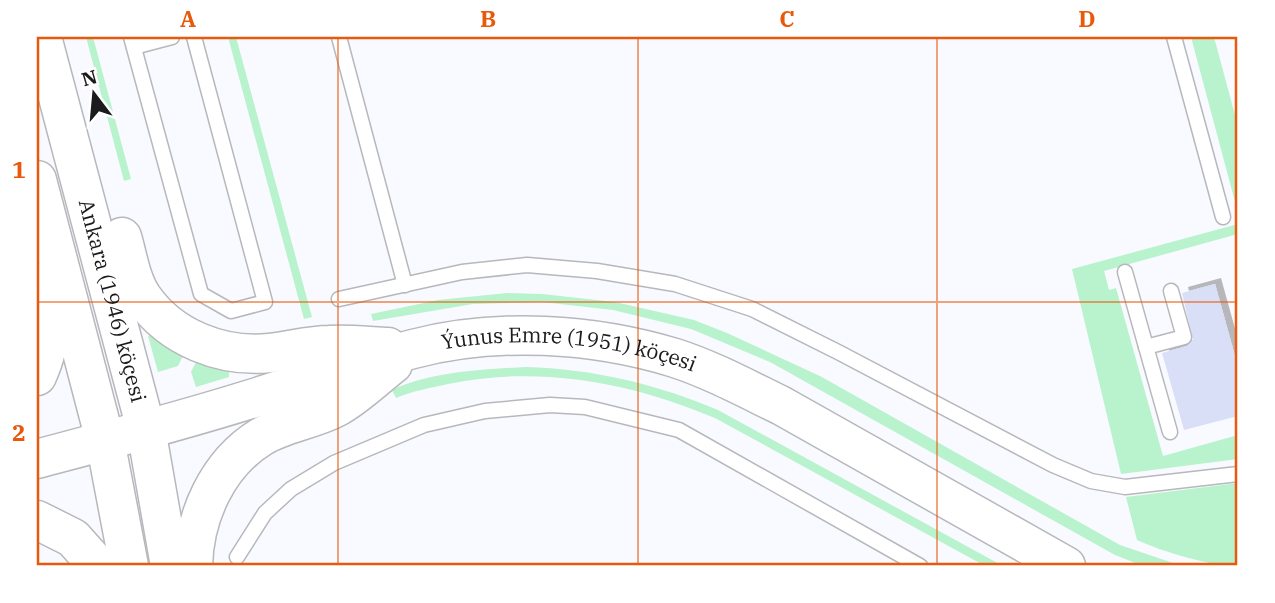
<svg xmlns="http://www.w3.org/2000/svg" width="1275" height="603" viewBox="0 0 1275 603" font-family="'IBM Plex Serif',serif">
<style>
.green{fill:#b8f3cd}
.building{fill:#d9dff7;filter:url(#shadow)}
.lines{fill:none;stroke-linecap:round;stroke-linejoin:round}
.lane-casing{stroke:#b7b8bc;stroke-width:17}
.secondary-casing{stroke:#b7b8bc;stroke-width:41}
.lane{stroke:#fff;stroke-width:14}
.secondary{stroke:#fff;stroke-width:38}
.grid{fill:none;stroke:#e8590c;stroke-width:2;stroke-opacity:0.55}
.labels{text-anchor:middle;stroke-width:5;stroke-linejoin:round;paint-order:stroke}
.street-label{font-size:21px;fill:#1b1b1d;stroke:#fff}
.neatline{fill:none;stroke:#e8590c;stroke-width:2.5}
.grid-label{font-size:23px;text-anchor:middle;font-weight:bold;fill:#e8590c}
</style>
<defs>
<filter id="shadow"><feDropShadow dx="6" dy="-6" stdDeviation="0" flood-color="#0004"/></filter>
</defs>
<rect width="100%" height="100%" fill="#f9faff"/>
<g class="green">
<path d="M 86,37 L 93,37 L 131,179 L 124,181 Z"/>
<path d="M 228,37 L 236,37 L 312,317 L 304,319 Z"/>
<path d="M 1191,37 L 1214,37 L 1238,126 L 1238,213 Z"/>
<path d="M 1238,224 L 1238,234 L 1104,271 L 1109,290 L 1116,288 L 1163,456 L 1238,435 L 1238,459 L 1121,474 L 1072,269 Z"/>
<path d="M 507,293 L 542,294 L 615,302 L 694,320 L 727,333 L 820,376 L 1120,545 L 1182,566 L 1143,566 L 1115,555 L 770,362 L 691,329 L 613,310 L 542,302 L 473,304 L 373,321 L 371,314 L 438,300 Z"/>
<path d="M 155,333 L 185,352 L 178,366 L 158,372 L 148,336 Z"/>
<path d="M 197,360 L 229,369 L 229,377 L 196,387 L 191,372 Z"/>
<path d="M 526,367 C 594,369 656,384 718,410 L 1003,566 L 985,566 L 715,418 C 630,382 539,365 448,384 C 430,388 412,391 396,398 L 392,390 C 430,372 484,369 526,367 Z"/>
<path d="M 1238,483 L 1238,566 C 1210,566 1163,552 1137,540 L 1126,497 Z"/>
</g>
<path class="building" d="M 1215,284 L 1238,367 L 1238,416 L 1184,430 L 1162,353 L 1187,346 L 1193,340 L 1182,293 Z"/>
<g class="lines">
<g class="lane-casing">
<g id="lane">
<path d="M 131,37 L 201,294 L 231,311 L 265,302 L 194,37"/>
<path d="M 339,37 L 405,285"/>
<path d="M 1174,37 L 1223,217"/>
<path d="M 134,47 L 172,37"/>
<path d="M 1125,272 L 1170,432"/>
<path d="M 339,299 L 462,272 L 527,265 L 597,271 L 675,284 L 752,309 L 838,352 L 1053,465 L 1091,481 L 1125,487 L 1238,474"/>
<path d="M 1146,347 L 1184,337 L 1171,291"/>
<path d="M 237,557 L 265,513 L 291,489 L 334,463 L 424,425 L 485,411 L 550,405 L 585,407 L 679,430 L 920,566"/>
</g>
</g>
<g class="secondary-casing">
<g id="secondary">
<path id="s1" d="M 42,37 L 146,429 L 170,566"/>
<path d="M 37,180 L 105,440 L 129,566"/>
<path d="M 122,237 C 128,257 131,281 143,298 C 171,338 222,358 270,353 C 290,351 309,345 329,345 C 348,344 368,346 388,347"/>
<path d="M 37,376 C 54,338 50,323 40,283"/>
<path id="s2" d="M 37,459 C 108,440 181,421 251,399 C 305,382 359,363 413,349 C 497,327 593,333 675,358 C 712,370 747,389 782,406 L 1066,566"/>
<path d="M 37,520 L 73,538 L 98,566"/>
<path d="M 193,566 C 194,517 217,464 261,437 C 284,423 313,420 337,407 C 357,396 375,378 393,364"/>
</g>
</g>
<use href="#lane" class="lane"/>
<use href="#secondary" class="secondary"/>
</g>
<path class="grid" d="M 338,37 L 338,566M 638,37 L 638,566M 937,37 L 937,566M 37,302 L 1238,302"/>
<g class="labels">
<g class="street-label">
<text dy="7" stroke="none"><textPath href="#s1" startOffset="273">Ankara (1946) köçesi</textPath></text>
<text dy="7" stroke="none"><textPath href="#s2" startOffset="550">Ýunus Emre (1951) köçesi</textPath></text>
</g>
</g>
<rect width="1275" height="603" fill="none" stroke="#ffffff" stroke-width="77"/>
<g transform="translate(94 94) rotate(344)" stroke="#ffffff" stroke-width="5" paint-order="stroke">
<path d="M0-5L12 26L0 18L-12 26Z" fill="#1b1b1d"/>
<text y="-10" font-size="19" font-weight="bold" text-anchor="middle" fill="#1b1b1d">N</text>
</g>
<rect x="38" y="38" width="1198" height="526" class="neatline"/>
<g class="grid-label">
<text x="188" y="27">A</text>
<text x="488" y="27">B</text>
<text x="787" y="27">C</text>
<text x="1087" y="27">D</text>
<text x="19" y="178">1</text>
<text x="19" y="441">2</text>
</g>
</svg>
